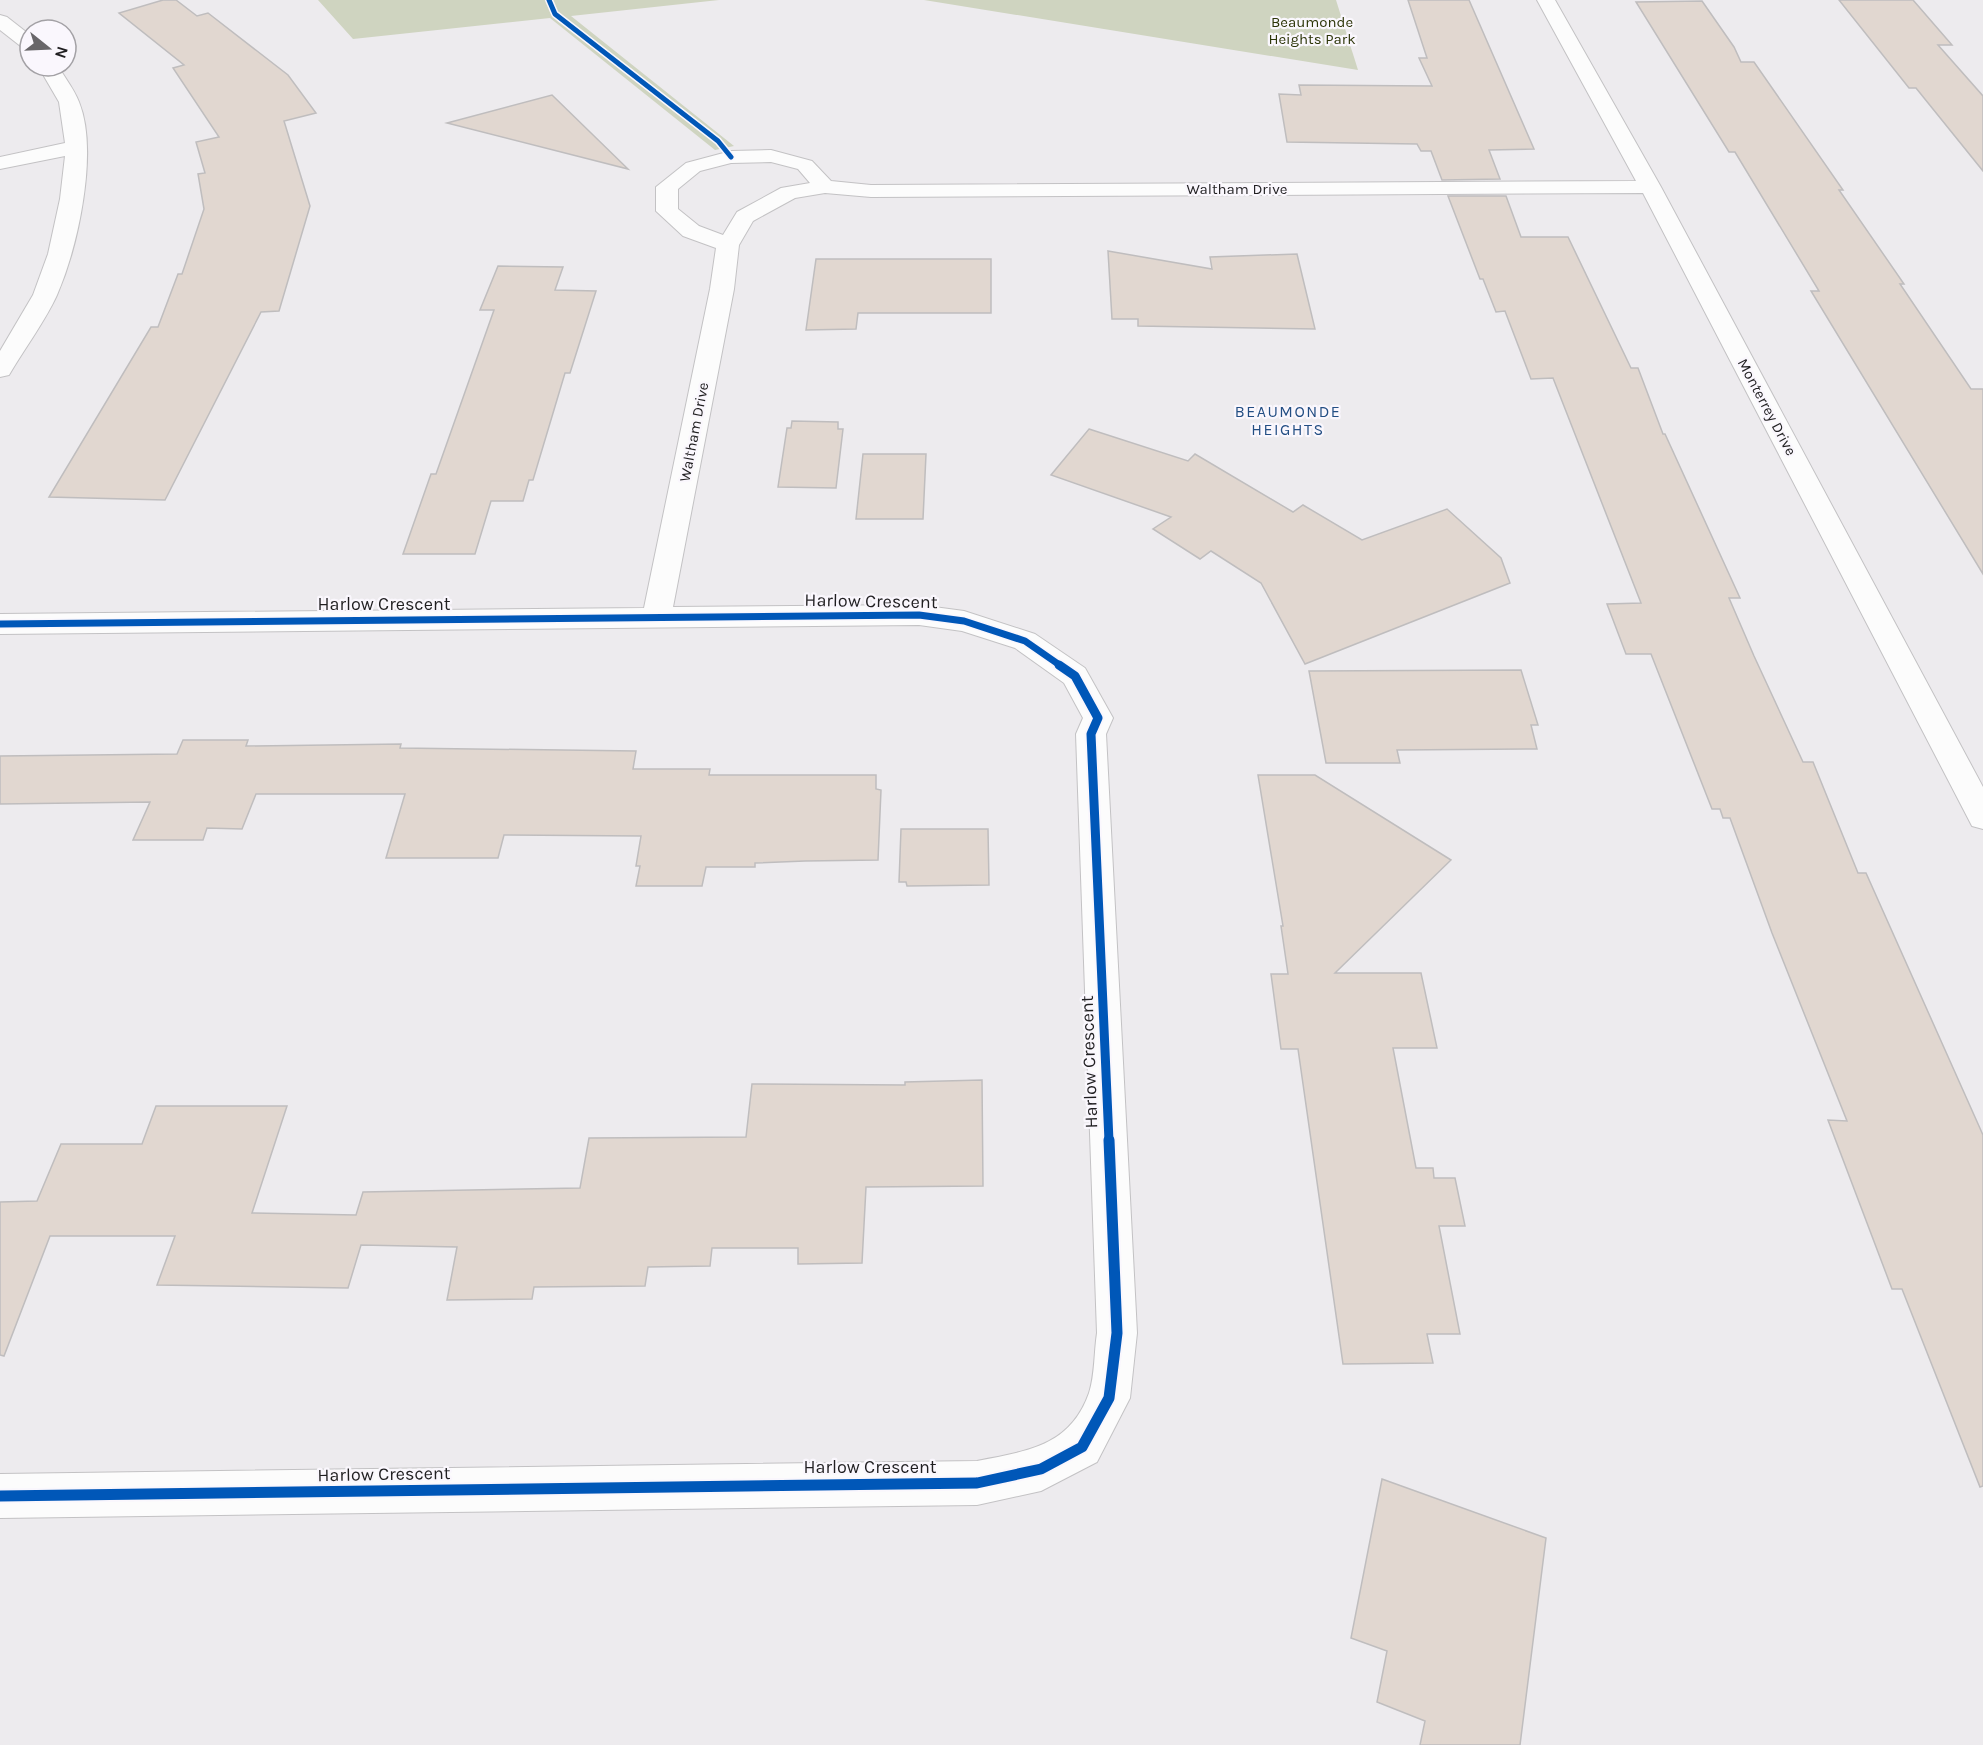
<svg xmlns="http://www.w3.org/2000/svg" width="1983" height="1745" viewBox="0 0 1983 1745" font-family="Karla,sans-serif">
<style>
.green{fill:#cfd4c0}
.building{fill:#e1d7d0;stroke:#bfbdbe;stroke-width:1.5}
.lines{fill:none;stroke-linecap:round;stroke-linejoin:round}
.minor-casing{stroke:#c3c2c4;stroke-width:2}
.minor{fill:#fcfcfc;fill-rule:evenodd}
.cycleway-far3-casing{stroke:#faf7fd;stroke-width:8}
.cycleway-far2-casing{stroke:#faf7fd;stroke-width:10}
.cycleway-far1-casing{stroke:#faf7fd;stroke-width:13}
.cycleway-casing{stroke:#faf7fd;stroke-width:15}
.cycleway-far3{stroke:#0057b8;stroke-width:5}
.cycleway-far2{stroke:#0057b8;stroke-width:7}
.cycleway-far1{stroke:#0057b8;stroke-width:9}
.cycleway{stroke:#0057b8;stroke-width:11}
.labels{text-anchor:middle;stroke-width:4.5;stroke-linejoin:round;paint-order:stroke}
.far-park-label{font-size:15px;fill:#2c3508;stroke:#faf7fd}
.far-street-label{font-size:15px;fill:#201f21;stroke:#faf7fd}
.far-neighbourhood-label{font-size:16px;letter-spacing:1.5px;fill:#234e83;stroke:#faf7fd}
.street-label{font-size:18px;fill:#201f21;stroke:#faf7fd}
</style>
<rect width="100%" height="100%" fill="#edebee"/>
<g class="green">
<path d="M 318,0 L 719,0 L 571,16 L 734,146 L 715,150 L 550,18 L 353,39 Z"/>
<path d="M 924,0 L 1336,0 L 1358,70 Z"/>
</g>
<g class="building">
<path d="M 163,0 L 176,0 L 197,16 L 208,13 L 288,75 L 316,113 L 284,121 L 310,206 L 279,311 L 261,312 L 165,500 L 49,497 L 151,327 L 158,327 L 178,274 L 182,274 L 204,209 L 198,174 L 205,173 L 196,142 L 219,137 L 173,68 L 184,65 L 119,13 Z"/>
<path d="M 1408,0 L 1469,0 L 1534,149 L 1489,150 L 1500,179 L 1442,180 L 1431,151 L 1421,151 L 1417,144 L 1287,142 L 1279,94 L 1301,95 L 1299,85 L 1432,86 L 1419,58 L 1427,58 Z"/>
<path d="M 1839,0 L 1913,0 L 1952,45 L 1938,45 L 1983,96 L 1983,171 L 1916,88 L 1909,88 Z"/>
<path d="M 1702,1 L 1734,47 L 1741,62 L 1754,62 L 1843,190 L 1839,190 L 1904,284 L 1900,284 L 1971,389 L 1983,389 L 1983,574 L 1811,291 L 1819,291 L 1735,152 L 1729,152 L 1636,2 Z"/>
<path d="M 552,95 L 628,169 L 447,123 Z"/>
<path d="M 1448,196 L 1506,196 L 1521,237 L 1568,237 L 1631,368 L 1638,368 L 1663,434 L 1665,434 L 1740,598 L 1729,598 L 1754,656 L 1803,762 L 1813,762 L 1858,873 L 1866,873 L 1983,1135 L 1983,1486 L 1980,1487 L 1902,1289 L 1892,1289 L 1828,1120 L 1847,1121 L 1772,933 L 1730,818 L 1723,818 L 1720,809 L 1712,809 L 1651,654 L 1626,654 L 1607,604 L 1641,603 L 1553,378 L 1531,379 L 1505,311 L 1496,312 L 1483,279 L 1480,279 Z"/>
<path d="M 1108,251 L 1212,269 L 1210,257 L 1297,254 L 1315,329 L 1138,326 L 1138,319 L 1112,319 Z"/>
<path d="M 816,259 L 991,259 L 991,313 L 858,313 L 856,329 L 806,330 Z"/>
<path d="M 498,266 L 563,267 L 555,290 L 596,291 L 570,373 L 565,373 L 533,480 L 529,480 L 523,501 L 491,501 L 475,554 L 403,554 L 431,474 L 436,474 L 494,310 L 480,310 Z"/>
<path d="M 792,421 L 838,422 L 838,429 L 843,429 L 836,488 L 778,487 L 787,428 L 791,428 Z"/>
<path d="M 1089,429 L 1188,461 L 1195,454 L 1293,512 L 1303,505 L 1362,540 L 1447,509 L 1501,558 L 1510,583 L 1305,664 L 1261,583 L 1211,551 L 1200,559 L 1153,529 L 1171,517 L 1051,475 Z"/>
<path d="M 863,454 L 926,454 L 923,519 L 856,519 Z"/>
<path d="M 1521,670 L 1538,725 L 1531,725 L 1537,749 L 1397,750 L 1400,763 L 1326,763 L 1309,671 Z"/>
<path d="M 183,740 L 248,740 L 246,746 L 401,744 L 400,748 L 636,751 L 633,769 L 710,769 L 709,775 L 876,775 L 876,789 L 881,790 L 878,860 L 805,861 L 755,863 L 755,867 L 706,867 L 702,886 L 636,886 L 640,866 L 636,866 L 641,836 L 504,835 L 498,858 L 386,858 L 405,794 L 256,794 L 242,829 L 207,828 L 203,840 L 133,840 L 150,802 L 0,804 L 0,756 L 177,754 Z"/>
<path d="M 1258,775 L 1315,775 L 1451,860 L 1335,973 L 1421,973 L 1437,1048 L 1393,1048 L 1416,1168 L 1433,1168 L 1434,1178 L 1455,1178 L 1465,1226 L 1439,1226 L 1460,1334 L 1427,1334 L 1433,1363 L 1343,1364 L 1298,1049 L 1281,1049 L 1271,974 L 1288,974 L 1281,926 L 1283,926 Z"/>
<path d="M 901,829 L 988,829 L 989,885 L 907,886 L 906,882 L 899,882 Z"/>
<path d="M 982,1080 L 983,1186 L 866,1187 L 862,1263 L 798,1264 L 798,1248 L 712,1248 L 710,1266 L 648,1267 L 645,1286 L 534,1287 L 532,1299 L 447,1300 L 457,1247 L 361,1245 L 348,1288 L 157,1285 L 175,1236 L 50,1236 L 4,1356 L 0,1355 L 0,1202 L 37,1201 L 61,1144 L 142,1144 L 156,1106 L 287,1106 L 252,1213 L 356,1215 L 363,1192 L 580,1188 L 589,1138 L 746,1137 L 752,1084 L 905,1085 L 905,1082 Z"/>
<path d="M 1382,1479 L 1546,1538 L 1520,1745 L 1420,1745 L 1425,1721 L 1377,1702 L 1387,1651 L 1351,1638 Z"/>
</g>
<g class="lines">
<g class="minor-casing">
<g id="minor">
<path d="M 1537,0 L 1555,0 L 1661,187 L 1983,787 L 1983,829 L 1972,826 L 1643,193 L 871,197 L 825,193 L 795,198 L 753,221 L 739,245 L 734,289 L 673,607 L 919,605 L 964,611 L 1035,634 L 1085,668 L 1113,718 L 1106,734 L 1137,1333 L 1130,1398 L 1097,1462 L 1041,1491 L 977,1505 L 0,1518 L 0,1474 L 977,1461 C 1026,1451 1070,1447 1089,1393 C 1095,1375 1094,1352 1097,1333 L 1076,734 L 1083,718 L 1064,683 L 1015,648 L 962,631 L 919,625 L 0,634 L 0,614 L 644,608 L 710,289 L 716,248 L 683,236 L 656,211 L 656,187 L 686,163 L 731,151 L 771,150 L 812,161 L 831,181 L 871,185 L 1636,181 ZM 771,162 L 798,169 L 810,183 L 781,188 L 737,212 L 723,235 L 699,226 L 678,209 L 678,189 L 700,171 L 731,163 Z"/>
<path d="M 0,15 L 7,17 L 30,35 L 30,50 L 23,48 L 0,30 Z"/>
<path d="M 38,66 L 58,66 C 65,78 74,89 79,102 C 99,151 78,247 57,295 C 45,321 27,345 12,370 L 9,375 L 0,377 L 0,351 L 33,295 L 48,254 L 60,199 L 65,156 L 0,169 L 0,157 L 65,143 L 59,102 Z"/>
</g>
</g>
<use href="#minor" class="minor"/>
<g class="cycleway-far3-casing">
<path id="cycleway-far3" d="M 549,0 L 555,14 L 718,141 L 731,157"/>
</g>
<g class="cycleway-far2-casing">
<path id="cycleway-far2" d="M 0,624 L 919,615 L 964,621 L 1025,641 L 1061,666"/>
</g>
<g class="cycleway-far1-casing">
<path id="cycleway-far1" d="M 1059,665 L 1075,676 L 1098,718 L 1091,734 L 1109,1141"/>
</g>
<g class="cycleway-casing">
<path id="cycleway" d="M 0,1496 L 977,1483 L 1041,1469 L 1082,1447 L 1109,1398 L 1117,1333 L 1109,1140"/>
</g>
<use href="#cycleway-far3" class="cycleway-far3"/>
<use href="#cycleway-far2" class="cycleway-far2"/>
<use href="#cycleway-far1" class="cycleway-far1"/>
<use href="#cycleway" class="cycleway"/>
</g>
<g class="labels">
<g class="far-park-label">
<text x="1312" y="27">Beaumonde<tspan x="1312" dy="17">Heights Park</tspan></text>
</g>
<g class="far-street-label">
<text x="1237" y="194">Waltham Drive</text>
<text transform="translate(1767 407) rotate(62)" y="5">Monterrey Drive</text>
<text transform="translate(694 432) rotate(-79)" y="5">Waltham Drive</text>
</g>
<g class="far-neighbourhood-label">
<text x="1288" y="417">BEAUMONDE<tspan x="1288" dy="18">HEIGHTS</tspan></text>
</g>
<g class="street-label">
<text transform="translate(871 601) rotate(1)" y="6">Harlow Crescent</text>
<text x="384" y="610">Harlow Crescent</text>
<text transform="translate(1089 1062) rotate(-92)" y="6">Harlow Crescent</text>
<text x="870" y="1473">Harlow Crescent</text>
<text transform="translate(384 1474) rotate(-1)" y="6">Harlow Crescent</text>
</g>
</g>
<g transform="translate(48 48) rotate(108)"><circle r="28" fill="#faf7fd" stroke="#a3a1a5" stroke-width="1.5"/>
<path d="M0-4.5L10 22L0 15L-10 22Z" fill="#686669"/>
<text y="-9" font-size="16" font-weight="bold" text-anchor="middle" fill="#201f21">N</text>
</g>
</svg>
